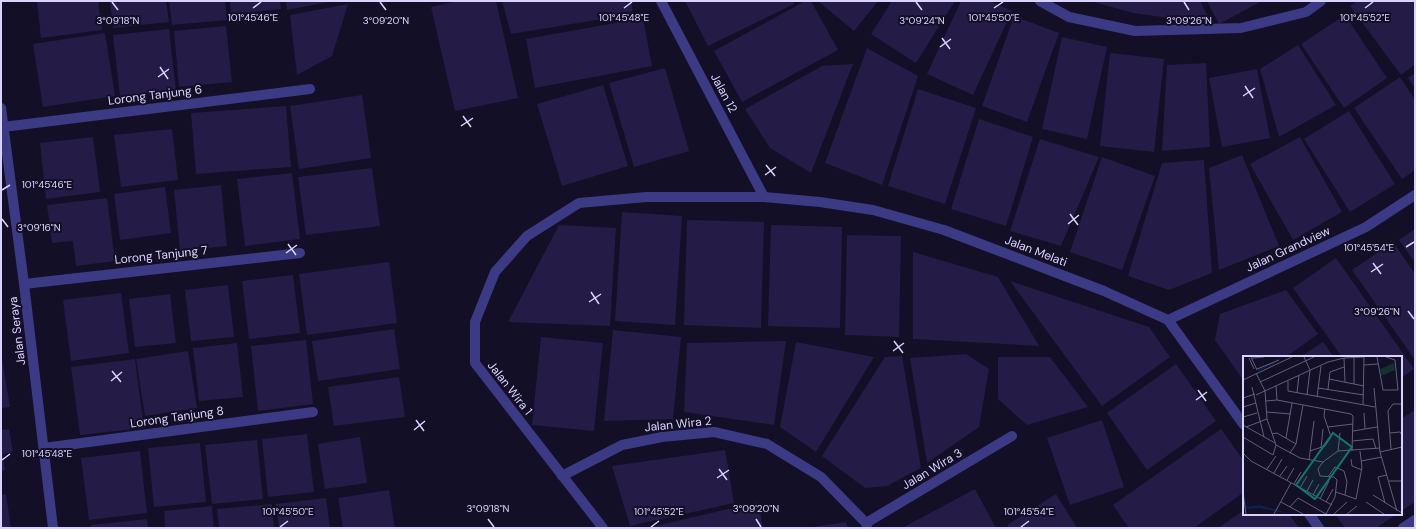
<svg xmlns="http://www.w3.org/2000/svg" width="1416" height="529" viewBox="0 0 1416 529" font-family="'DM Sans',sans-serif">
<style>
.building{fill:#241b47}
.lines{fill:none;stroke-linecap:round;stroke-linejoin:round}
.minor{stroke:#3d3a85;stroke-width:10}
.ticks{fill:none;stroke:#d9d4ff;stroke-width:1.5}
.labels{text-anchor:middle;stroke-width:4;stroke-linejoin:round;paint-order:stroke}
.street-label{font-size:12px;fill:#d9d4ff;stroke:#130f26}
.inset-river{fill:none;stroke:#0c2248;stroke-width:2}
.inset-road{fill:none;stroke:#625e7d;stroke-width:1}
.view{fill:#0f766e;fill-opacity:0.15;stroke:#0f766e;stroke-width:2}
.inset-edge{fill:none;stroke:#d9d4ff;stroke-width:2}
.ticks-label{font-size:10px;text-anchor:middle;fill:#d9d4ff;stroke:#130f26;stroke-width:4;stroke-linejoin:round;paint-order:stroke}
</style>
<rect width="100%" height="100%" fill="#130f26"/>
<g class="building">
<path d="M 37,1 L 98,1 L 102,30 L 41,38 Z"/>
<path d="M 110,1 L 166,1 L 169,22 L 113,28 Z"/>
<path d="M 169,1 L 225,1 L 227,20 L 172,25 Z"/>
<path d="M 230,1 L 280,1 L 281,9 L 231,14 Z"/>
<path d="M 286,1 L 328,1 L 328,2 L 287,10 Z"/>
<path d="M 457,1 L 496,1 L 518,98 L 455,111 L 431,7 Z"/>
<path d="M 502,1 L 631,1 L 633,14 L 511,34 Z"/>
<path d="M 685,1 L 793,1 L 794,4 L 708,46 Z"/>
<path d="M 805,1 L 811,1 L 838,50 L 742,102 L 714,51 Z"/>
<path d="M 818,1 L 878,1 L 854,31 Z"/>
<path d="M 892,1 L 955,1 L 916,63 L 871,34 Z"/>
<path d="M 961,1 L 990,1 L 1012,11 L 973,95 L 927,74 Z"/>
<path d="M 1090,1 L 1200,1 L 1212,24 L 1133,13 Z"/>
<path d="M 1207,1 L 1262,1 L 1219,24 Z"/>
<path d="M 1357,1 L 1415,1 L 1415,64 L 1401,75 L 1350,6 Z"/>
<path d="M 348,4 L 332,56 L 297,75 L 290,15 Z"/>
<path d="M 1345,15 L 1387,78 L 1344,108 L 1301,44 Z"/>
<path d="M 1014,16 L 1059,33 L 1027,122 L 982,106 Z"/>
<path d="M 643,18 L 652,66 L 535,88 L 526,39 Z"/>
<path d="M 226,26 L 232,82 L 179,87 L 174,31 Z"/>
<path d="M 169,29 L 176,91 L 120,97 L 113,35 Z"/>
<path d="M 105,33 L 115,96 L 43,107 L 33,44 Z"/>
<path d="M 1062,37 L 1107,47 L 1087,139 L 1042,129 Z"/>
<path d="M 1298,45 L 1336,105 L 1279,137 L 1260,69 Z"/>
<path d="M 867,48 L 918,76 L 882,185 L 825,163 Z"/>
<path d="M 1110,53 L 1164,59 L 1154,152 L 1100,146 Z"/>
<path d="M 1206,63 L 1210,147 L 1162,151 L 1167,65 Z"/>
<path d="M 853,64 L 811,173 L 770,148 L 745,109 L 822,66 Z"/>
<path d="M 665,68 L 689,151 L 634,167 L 609,83 Z"/>
<path d="M 1257,69 L 1270,138 L 1222,147 L 1209,78 Z"/>
<path d="M 1415,73 L 1415,88 L 1408,78 Z"/>
<path d="M 1400,77 L 1415,100 L 1415,170 L 1402,179 L 1354,108 Z"/>
<path d="M 603,85 L 628,166 L 562,186 L 537,104 Z"/>
<path d="M 918,89 L 976,108 L 945,204 L 888,186 Z"/>
<path d="M 362,95 L 371,158 L 299,169 L 290,106 Z"/>
<path d="M 286,106 L 291,167 L 196,174 L 191,113 Z"/>
<path d="M 1349,111 L 1395,184 L 1350,212 L 1304,139 Z"/>
<path d="M 979,119 L 1033,137 L 1006,226 L 951,209 Z"/>
<path d="M 172,129 L 178,180 L 121,187 L 114,135 Z"/>
<path d="M 93,137 L 100,192 L 46,199 L 40,143 Z"/>
<path d="M 1300,137 L 1342,212 L 1293,240 L 1250,164 Z"/>
<path d="M 1040,139 L 1099,157 L 1061,246 L 1010,231 Z"/>
<path d="M 1242,155 L 1279,246 L 1219,270 L 1209,168 Z"/>
<path d="M 1102,157 L 1155,176 L 1122,270 L 1070,252 Z"/>
<path d="M 1204,160 L 1212,273 L 1169,290 L 1128,276 L 1162,163 Z"/>
<path d="M 372,168 L 380,226 L 306,235 L 298,177 Z"/>
<path d="M 292,173 L 300,239 L 245,246 L 237,179 Z"/>
<path d="M 221,185 L 227,246 L 180,251 L 174,190 Z"/>
<path d="M 165,187 L 171,233 L 120,240 L 114,194 Z"/>
<path d="M 107,198 L 115,261 L 76,266 L 73,241 L 52,243 L 47,205 Z"/>
<path d="M 622,212 L 682,216 L 675,325 L 615,321 Z"/>
<path d="M 687,220 L 764,222 L 761,328 L 684,325 Z"/>
<path d="M 559,225 L 616,228 L 610,326 L 508,322 Z"/>
<path d="M 771,225 L 842,227 L 840,328 L 768,326 Z"/>
<path d="M 1415,229 L 1415,263 L 1399,240 Z"/>
<path d="M 847,235 L 901,236 L 899,337 L 845,335 Z"/>
<path d="M 1393,242 L 1415,274 L 1415,360 L 1352,270 Z"/>
<path d="M 913,252 L 998,277 L 1039,346 L 913,339 Z"/>
<path d="M 1336,258 L 1414,369 L 1401,378 L 1401,357 L 1342,357 L 1293,288 Z"/>
<path d="M 389,262 L 397,323 L 307,335 L 299,274 Z"/>
<path d="M 293,275 L 300,333 L 249,339 L 242,281 Z"/>
<path d="M 1010,281 L 1149,327 L 1170,357 L 1102,406 Z"/>
<path d="M 228,285 L 234,337 L 191,341 L 185,290 Z"/>
<path d="M 1286,290 L 1318,334 L 1286,357 L 1244,357 L 1244,381 L 1215,340 L 1220,314 Z"/>
<path d="M 121,293 L 129,353 L 71,361 L 63,300 Z"/>
<path d="M 170,294 L 176,343 L 135,347 L 129,299 Z"/>
<path d="M 394,329 L 400,369 L 318,381 L 312,341 Z"/>
<path d="M 613,330 L 681,337 L 673,419 L 604,421 Z"/>
<path d="M 541,337 L 603,343 L 594,431 L 532,425 Z"/>
<path d="M 306,340 L 313,404 L 258,411 L 251,346 Z"/>
<path d="M 786,341 L 774,425 L 684,412 L 687,343 Z"/>
<path d="M 796,342 L 874,357 L 816,452 L 780,427 Z"/>
<path d="M 1323,342 L 1334,357 L 1300,357 Z"/>
<path d="M 237,343 L 243,397 L 199,401 L 193,348 Z"/>
<path d="M 188,351 L 197,408 L 145,416 L 136,359 Z"/>
<path d="M 1,353 L 10,407 L 1,408 Z"/>
<path d="M 966,354 L 989,369 L 979,427 L 927,463 L 910,358 Z"/>
<path d="M 902,356 L 921,468 L 887,486 L 865,488 L 822,456 L 885,357 Z"/>
<path d="M 998,357 L 1050,357 L 1088,407 L 1027,425 L 998,399 Z"/>
<path d="M 135,359 L 144,428 L 80,435 L 71,367 Z"/>
<path d="M 1176,364 L 1216,421 L 1147,470 L 1107,413 Z"/>
<path d="M 399,377 L 405,417 L 334,426 L 328,387 Z"/>
<path d="M 1415,410 L 1415,502 L 1401,511 L 1401,419 Z"/>
<path d="M 1102,420 L 1124,487 L 1070,505 L 1047,438 Z"/>
<path d="M 9,429 L 13,452 L 3,454 L 5,470 L 1,471 L 1,430 Z"/>
<path d="M 1221,429 L 1244,461 L 1244,492 L 1194,528 L 1129,528 L 1113,505 Z"/>
<path d="M 307,434 L 314,492 L 268,497 L 262,439 Z"/>
<path d="M 360,437 L 367,483 L 325,489 L 318,444 Z"/>
<path d="M 257,440 L 263,499 L 212,504 L 205,445 Z"/>
<path d="M 200,443 L 206,502 L 154,507 L 148,448 Z"/>
<path d="M 725,450 L 734,503 L 630,526 L 612,466 Z"/>
<path d="M 140,451 L 147,513 L 89,520 L 81,458 Z"/>
<path d="M 975,489 L 996,528 L 902,528 Z"/>
<path d="M 389,490 L 395,528 L 343,528 L 338,498 Z"/>
<path d="M 6,494 L 11,528 L 1,528 L 1,495 Z"/>
<path d="M 1056,494 L 1077,528 L 1009,528 L 1007,525 Z"/>
<path d="M 326,498 L 330,528 L 279,528 L 276,504 Z"/>
<path d="M 758,502 L 763,528 L 652,528 L 651,527 Z"/>
<path d="M 272,504 L 274,528 L 219,528 L 217,509 Z"/>
<path d="M 212,506 L 214,528 L 165,528 L 164,511 Z"/>
<path d="M 1244,510 L 1244,514 L 1289,514 L 1299,528 L 1218,528 Z"/>
<path d="M 1335,514 L 1397,514 L 1376,528 L 1345,528 Z"/>
<path d="M 147,519 L 148,528 L 91,528 L 91,525 Z"/>
<path d="M 846,522 L 848,528 L 812,528 L 812,527 Z"/>
</g>
<g class="lines">
<g class="minor">
<path d="M 661,1 L 764,197"/>
<path d="M 1040,1 L 1069,17 L 1135,31 L 1241,28 L 1306,12 L 1321,1"/>
<path d="M 1,108 L 24,284 L 53,528"/>
<path d="M 3,127 L 310,89"/>
<path d="M 24,284 L 300,253"/>
<path d="M 1168,320 L 1366,227 L 1415,195"/>
<path d="M 44,448 L 313,412"/>
<path d="M 562,476 L 622,445 L 662,437 L 714,432 L 767,444 L 821,477 L 866,523 L 867,528"/>
<path d="M 1309,514 L 1319,528"/>
<path d="M 866,523 L 1012,436"/>
<path d="M 603,528 L 475,363 L 475,322 L 495,272 L 527,236 L 579,203 L 646,197 L 764,197 L 820,202 L 873,210 L 944,230 L 1104,291 L 1168,320 L 1244,425"/>
<path d="M 1403,528 L 1415,520"/>
</g>
</g>
<path class="ticks" d="M 112,2 L 118,10M 380,2 L 386,10M 916,2 L 922,10M 1184,2 L 1189,10M 253,8 L 261,2M 624,8 L 632,2M 994,8 L 1003,2M 1365,8 L 1373,2M 942,38 L 950,49M 940,47 L 951,39M 160,67 L 168,79M 158,77 L 169,69M 1245,86 L 1253,98M 1243,96 L 1255,88M 463,116 L 471,127M 461,126 L 473,118M 766,165 L 775,176M 765,175 L 776,167M 2,190 L 10,185M 1070,214 L 1078,225M 2,219 L 8,227M 1068,224 L 1079,215M 288,244 L 296,255M 1406,247 L 1414,242M 286,253 L 297,245M 1373,263 L 1381,274M 1371,272 L 1383,264M 591,292 L 599,304M 589,302 L 601,294M 1408,311 L 1414,319M 894,341 L 903,353M 893,351 L 904,343M 112,371 L 121,382M 111,381 L 122,372M 1198,390 L 1206,401M 1196,400 L 1207,392M 416,420 L 424,431M 414,430 L 425,421M 2,460 L 10,454M 719,469 L 727,480M 717,478 L 729,470M 488,519 L 494,527M 756,519 L 761,527M 280,527 L 288,521M 651,527 L 659,521M 1021,527 L 1029,521"/>
<g class="labels">
<g class="street-label">
<text transform="translate(724 93) rotate(62)" y="4">Jalan 12</text>
<text transform="translate(155 95) rotate(-7)" y="4">Lorong Tanjung 6</text>
<text transform="translate(1288 249) rotate(-25)" y="4">Jalan Grandview</text>
<text transform="translate(1036 251) rotate(21)" y="4">Jalan Melati</text>
<text transform="translate(161 255) rotate(-6)" y="4">Lorong Tanjung 7</text>
<text transform="translate(17 331) rotate(-97)" y="4">Jalan Seraya</text>
<text transform="translate(510 388) rotate(52)" y="4">Jalan Wira 1</text>
<text transform="translate(177 417) rotate(-8)" y="4">Lorong Tanjung 8</text>
<text transform="translate(678 424) rotate(-6)" y="4">Jalan Wira 2</text>
<text transform="translate(932 469) rotate(-31)" y="4">Jalan Wira 3</text>
</g>
</g>
<g transform="translate(1243 356)">
<rect width="159" height="159" fill="#130f26"/>
<path d="M 151,7 L 152,14 L 138,20 L 137,13 Z" fill="#12302f"/>
<path d="M 0,134 L 4,151 L 17,149 L 47,158 L 17,152 L 5,153 L 0,151 Z" fill="#0c2248"/>
<path class="inset-river" d="M 15,14 L 31,7"/>
<path class="inset-road" d="M 8,1 L 14,14M 61,1 L 67,14 L 64,39M 134,1 L 140,34 L 155,34 L 152,4 L 143,1M 6,2 L 11,13M 9,2 L 21,1M 101,2 L 102,26M 111,2 L 111,28M 121,9 L 135,8M 14,13 L 36,4M 13,17 L 22,35 L 24,63 L 33,89M 86,23 L 121,30M 0,24 L 49,1M 45,25 L 45,35 L 132,51M 17,26 L 71,1M 33,30 L 34,44M 9,31 L 21,81M 75,32 L 121,39M 131,32 L 137,96 L 154,155M 85,33 L 87,16 L 101,11M 54,37 L 56,19M 13,39 L 85,6 L 101,2 L 121,1M 74,41 L 78,10M 0,42 L 12,38M 23,45 L 34,44 L 108,58 L 110,60 L 109,95M 120,49 L 121,1M 0,51 L 13,47M 24,56 L 48,58M 121,57 L 122,73M 0,61 L 14,57M 0,69 L 32,87M 3,71 L 24,63M 85,71 L 110,68M 110,75 L 134,71M 147,77 L 157,76 L 159,79M 29,78 L 34,77 L 53,88M 0,81 L 30,99 L 33,89M 43,82 L 49,47M 109,85 L 130,83 L 133,93M 33,89 L 57,102 L 80,106M 78,92 L 80,73M 148,93 L 145,55 L 150,48 L 159,48M 67,95 L 82,90 L 88,81 L 81,60 L 82,53M 95,95 L 97,77M 137,96 L 159,91M 0,97 L 8,105 L 89,149M 47,97 L 53,88 L 60,49M 108,103 L 109,110 L 119,114M 66,104 L 71,65M 118,105 L 139,101M 24,113 L 33,100M 31,117 L 39,103M 37,120 L 44,110M 85,121 L 92,111 L 101,115 L 104,126 L 102,139M 44,124 L 51,112M 146,125 L 159,125M 51,128 L 58,116M 57,132 L 64,120M 64,135 L 70,124M 93,136 L 113,143 L 119,111 L 117,95M 0,137 L 3,158M 70,139 L 76,128M 130,139 L 159,157M 77,143 L 86,125M 38,146 L 60,158M 83,146 L 90,133M 123,146 L 141,158M 142,147 L 135,121 L 144,119M 47,151 L 55,142 L 83,158M 31,158 L 48,127M 83,158 L 92,141 L 94,124 L 91,121 L 77,120 L 75,113 L 80,106 L 95,95 L 137,92M 91,158 L 104,146M 104,158 L 114,150"/>
<path class="view" d="M 90,77 L 109,91 L 72,143 L 53,129 Z"/>
<rect width="159" height="159" class="inset-edge"/>
</g>
<g class="ticks-label">
<text x="994" y="21">101°45'50"E</text>
<text x="253" y="21">101°45'46"E</text>
<text x="624" y="21">101°45'48"E</text>
<text x="1365" y="21">101°45'52"E</text>
<text x="118" y="24">3°09'18"N</text>
<text x="386" y="24">3°09'20"N</text>
<text x="922" y="24">3°09'24"N</text>
<text x="1189" y="24">3°09'26"N</text>
<text x="47" y="188">101°45'46"E</text>
<text x="39" y="231">3°09'16"N</text>
<text x="1369" y="251">101°45'54"E</text>
<text x="1377" y="315">3°09'26"N</text>
<text x="47" y="457">101°45'48"E</text>
<text x="488" y="512">3°09'18"N</text>
<text x="756" y="512">3°09'20"N</text>
<text x="288" y="515">101°45'50"E</text>
<text x="659" y="515">101°45'52"E</text>
<text x="1029" y="515">101°45'54"E</text>
</g>
<rect width="1416" height="529" fill="none" stroke="#d9d4ff" stroke-width="4"/>
</svg>
